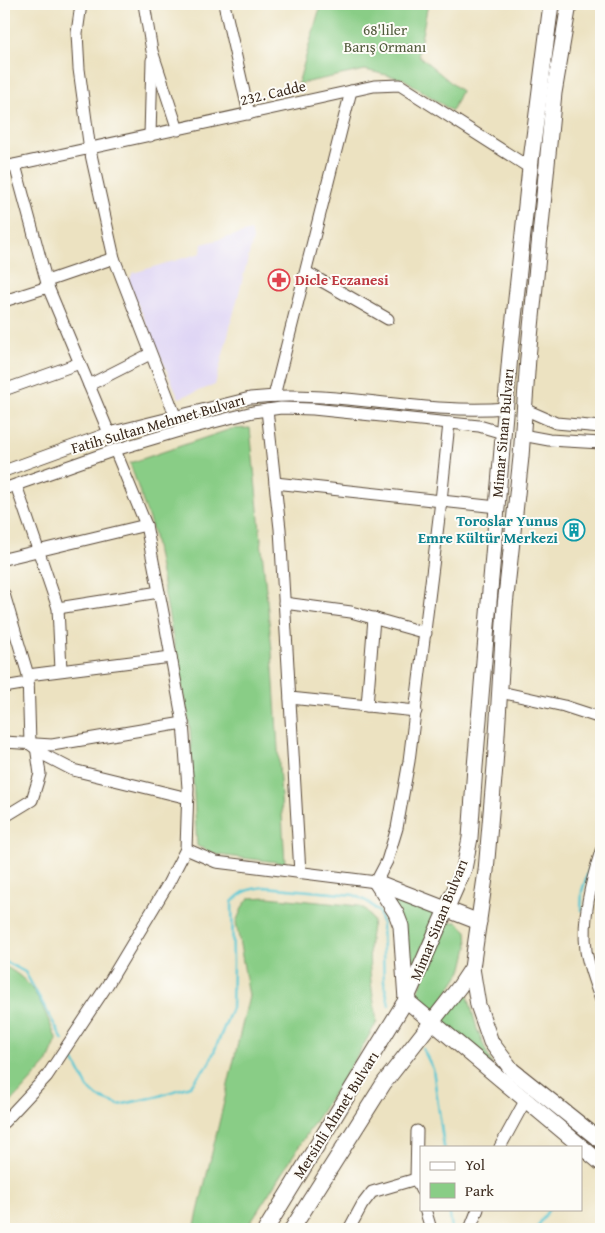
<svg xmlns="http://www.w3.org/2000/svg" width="605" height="1233" viewBox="0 0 605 1233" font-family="'Gentium Book Plus',serif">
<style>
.built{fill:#dfd5f5}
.green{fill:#89cd86;stroke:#627c52}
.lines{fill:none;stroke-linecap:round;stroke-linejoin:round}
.stream{stroke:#5bc7d3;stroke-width:2.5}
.minor-casing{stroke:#564636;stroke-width:13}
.major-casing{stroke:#564636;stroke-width:17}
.minor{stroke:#fff;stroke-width:11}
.major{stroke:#fff;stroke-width:15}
.labels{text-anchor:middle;stroke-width:4;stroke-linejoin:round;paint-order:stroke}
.park-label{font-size:15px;fill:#525b3d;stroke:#fdfcf7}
.street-label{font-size:15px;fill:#3b2a1e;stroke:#fdfcf7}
.health-label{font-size:15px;font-weight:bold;fill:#be3a42;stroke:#fdfcf7;text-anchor:start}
.culture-label{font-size:15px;font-weight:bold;fill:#0d838f;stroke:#fdfcf7;text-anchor:end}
</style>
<rect width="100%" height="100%" fill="#fdfcf7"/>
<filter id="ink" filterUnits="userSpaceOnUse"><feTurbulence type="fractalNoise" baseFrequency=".02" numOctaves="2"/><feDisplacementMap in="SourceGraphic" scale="10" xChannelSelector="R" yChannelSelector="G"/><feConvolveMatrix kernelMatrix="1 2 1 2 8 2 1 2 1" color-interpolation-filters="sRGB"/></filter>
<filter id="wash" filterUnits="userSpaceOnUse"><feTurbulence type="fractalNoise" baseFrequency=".0096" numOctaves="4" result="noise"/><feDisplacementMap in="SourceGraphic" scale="20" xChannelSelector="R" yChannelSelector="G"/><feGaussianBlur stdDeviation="1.12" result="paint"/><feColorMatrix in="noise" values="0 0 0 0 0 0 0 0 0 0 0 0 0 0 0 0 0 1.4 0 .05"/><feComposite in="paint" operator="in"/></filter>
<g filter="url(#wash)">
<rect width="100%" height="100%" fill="#ece2c1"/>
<path class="built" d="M 251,231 L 253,239 L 215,385 L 179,398 L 128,282 L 133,273 L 201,253 L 202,244 Z"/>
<g class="green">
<path d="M 321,4 L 428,4 L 418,55 L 461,91 L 452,111 L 404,79 L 365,70 L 298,84 Z"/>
<path d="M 250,428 L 272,651 L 285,863 L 218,855 L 197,846 L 190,729 L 153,531 L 130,463 L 231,429 Z"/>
<path d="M 390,891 L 438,909 L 410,976 Z"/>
<path d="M 268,897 L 359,906 L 368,912 L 373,922 C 365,956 372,989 377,1022 L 357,1056 L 246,1229 L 194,1229 L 249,996 L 236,922 L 243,906 L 249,898 Z"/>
<path d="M 450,922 L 457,922 L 467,931 L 468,947 L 463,968 L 437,1008 L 428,1008 L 418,1002 L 416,995 Z"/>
<path d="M 4,966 C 37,982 43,1009 57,1040 L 47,1063 L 4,1110 Z"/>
<path d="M 466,988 L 477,1029 L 492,1065 L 441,1024 Z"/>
</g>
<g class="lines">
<g class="stream">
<path d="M 581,910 L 582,891 L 601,832"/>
<path d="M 4,961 L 25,972 L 63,1040"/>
<path d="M 597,1003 L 601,1014"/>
<path d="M 423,1049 L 433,1069 L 444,1147"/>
<path d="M 70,1053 L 88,1088 L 98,1097 L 119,1105 L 159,1096 L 190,1086 L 209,1064 L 232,1008 L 233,964 L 232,902 C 243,890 250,889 265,887 L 354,895 L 368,902 L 379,912 L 382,924 L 384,982 L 389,1005"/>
<path d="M 449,1209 L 452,1229"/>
<path d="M 536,1229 L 549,1209"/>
</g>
</g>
</g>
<g filter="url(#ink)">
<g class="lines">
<g class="minor-casing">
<g id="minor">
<path d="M 81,4 L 77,33 L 79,69 L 90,150 L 114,258 L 176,418"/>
<path d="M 144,4 L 152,51 L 178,130"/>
<path d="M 224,4 L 249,114"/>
<path d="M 150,136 L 152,60"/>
<path d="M 15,165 L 48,287 L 109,433"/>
<path d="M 4,167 L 374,86 L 400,85 L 530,168"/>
<path d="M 306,272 L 388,319"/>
<path d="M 47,281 L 114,258"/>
<path d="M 4,301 L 48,287"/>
<path d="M 89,385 L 150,354"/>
<path d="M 4,390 L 80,363"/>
<path d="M 274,396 L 351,91"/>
<path d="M 524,409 L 556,423 L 601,427"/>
<path d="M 267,410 L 280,529 L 300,873"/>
<path d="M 522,435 L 549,440 L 601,443"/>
<path d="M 4,471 L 109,433 L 250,398 C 336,389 421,415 506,408"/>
<path d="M 275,483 L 497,507"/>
<path d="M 16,485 L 58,608 L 61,670"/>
<path d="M 4,489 L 115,450 L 179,431 L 253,412 L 281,408 L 313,409 L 479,426 L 503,433"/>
<path d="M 4,559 L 146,525"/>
<path d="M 4,594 L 28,675 L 30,744 L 46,756 L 73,770 L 188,798"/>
<path d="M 284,603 L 351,612 L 426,633"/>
<path d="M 58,608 L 159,592"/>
<path d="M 28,675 L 171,657"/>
<path d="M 4,687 L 28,683"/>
<path d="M 500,692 L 564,706 L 601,718"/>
<path d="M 290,698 L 416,711"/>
<path d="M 367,706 L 374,618"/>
<path d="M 4,742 L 52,745 L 183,723"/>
<path d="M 4,812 L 9,814 L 32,800 L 40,774 L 36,746"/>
<path d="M 186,849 L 216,862 L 376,882 L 387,861 L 397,828 L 409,761 L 441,501 L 449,423"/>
<path d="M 601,851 C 591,883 582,917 586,951 C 589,968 595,984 601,1000"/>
<path d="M 4,1122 L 47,1076 L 108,984 L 168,884 L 186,849 L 188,788 L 183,723 L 165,623 L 146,525 L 115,450"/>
<path d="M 417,1131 L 416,1179 L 421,1190"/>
<path d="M 500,1147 L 525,1101"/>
<path d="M 425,1209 L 431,1229"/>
<path d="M 349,1229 L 362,1205 L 372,1192 L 416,1179"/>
<path d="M 470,1229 L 478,1209"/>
</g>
</g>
<g class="major-casing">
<g id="major">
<path d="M 376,882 L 396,913 L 401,926 L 406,1000 L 601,1163"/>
<path d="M 376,882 L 479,922"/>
<path d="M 472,968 L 478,1005 L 491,1042 L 512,1070 L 601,1141"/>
<path d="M 266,1229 L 406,1000 L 464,869 L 470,838 L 475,767 L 510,355 L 530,168 L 551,4"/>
<path d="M 292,1229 L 384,1083 L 460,986 L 472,968 L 486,871 L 495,766 L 505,606 L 521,457 L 528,358 L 554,93 L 569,4"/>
</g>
</g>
<use href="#minor" class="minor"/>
<use href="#major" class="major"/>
</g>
</g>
<defs>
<g id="pharmacy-ring" transform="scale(1.125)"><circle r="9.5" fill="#fdfcf7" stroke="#e0444e" stroke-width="1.5"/><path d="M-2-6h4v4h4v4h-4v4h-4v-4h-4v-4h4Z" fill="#e0444e"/></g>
<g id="building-ring" transform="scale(1.125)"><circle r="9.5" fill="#fdfcf7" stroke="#0f9aa8" stroke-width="1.5"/><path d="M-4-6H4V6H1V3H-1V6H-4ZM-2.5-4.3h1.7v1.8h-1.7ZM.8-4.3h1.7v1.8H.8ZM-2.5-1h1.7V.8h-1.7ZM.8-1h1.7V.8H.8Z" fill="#0f9aa8"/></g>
</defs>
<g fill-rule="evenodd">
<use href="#pharmacy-ring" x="279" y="280"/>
<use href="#building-ring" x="574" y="530"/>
</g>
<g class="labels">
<g class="park-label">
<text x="385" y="35">68'liler<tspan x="385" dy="17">Barış Ormanı</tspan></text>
</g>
<g class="street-label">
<text transform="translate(273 93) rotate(-13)" y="5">232. Cadde</text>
<text transform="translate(158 424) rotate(-16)" y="5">Fatih Sultan Mehmet Bulvarı</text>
<text transform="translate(503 433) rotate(-85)" y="5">Mimar Sinan Bulvarı</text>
<text transform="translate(439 920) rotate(-68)" y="5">Mimar Sinan Bulvarı</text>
<text transform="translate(336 1115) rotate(-58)" y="5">Mersinli Ahmet Bulvarı</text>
</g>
<g class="health-label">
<text x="295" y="285">Dicle Eczanesi</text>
</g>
<g class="culture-label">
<text x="558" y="526">Toroslar Yunus<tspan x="558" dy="17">Emre Kültür Merkezi</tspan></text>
</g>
</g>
<rect width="605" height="1233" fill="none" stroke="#fdfcf7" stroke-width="20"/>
<rect x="420" y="1146" width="162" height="65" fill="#fdfcf7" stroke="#afa8a0"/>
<rect x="430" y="1162" width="25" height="8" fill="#ffffff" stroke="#afa8a0"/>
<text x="465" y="1170" font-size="15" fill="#3b2a1e">Yol</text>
<rect x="430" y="1183" width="25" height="15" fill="#89cd86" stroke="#afa8a0"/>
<text x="465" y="1196" font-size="15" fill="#3b2a1e">Park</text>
</svg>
